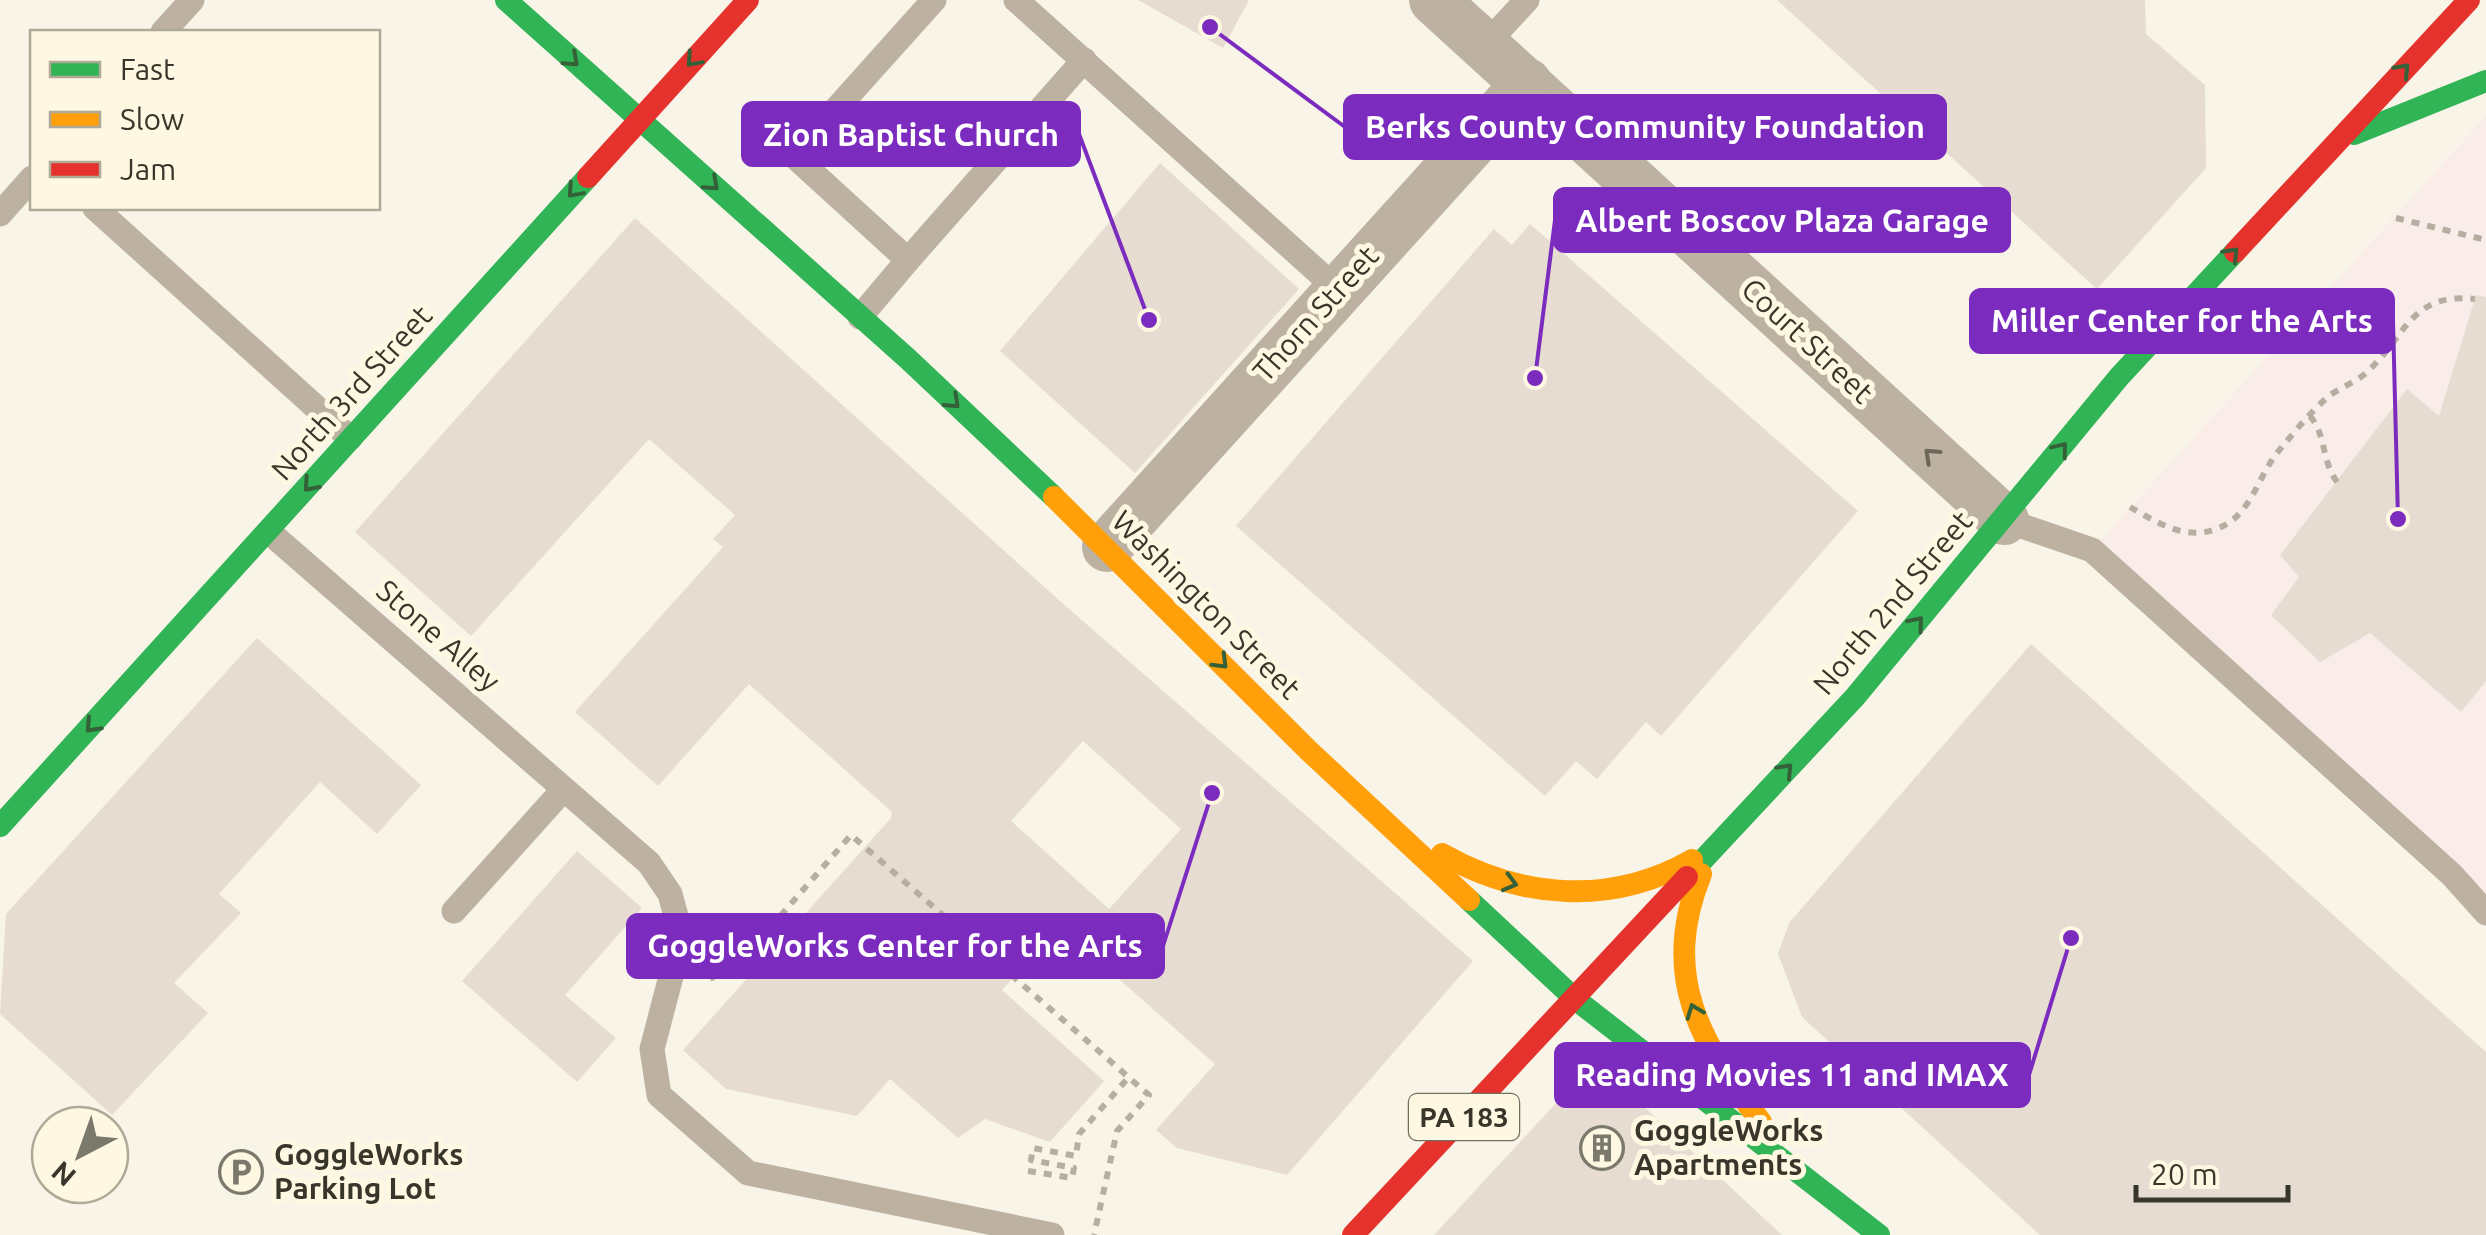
<svg xmlns="http://www.w3.org/2000/svg" width="2486" height="1235" viewBox="0 0 2486 1235" font-family="Ubuntu,sans-serif">
<style>
.education{fill:#faede9}
.building{fill:#e7dcd1;fill-rule:evenodd}
.lines{fill:none;stroke-linecap:round;stroke-linejoin:round}
.path{stroke:#b7aea2;stroke-width:6;stroke-dasharray:8 8;stroke-linecap:butt}
.lane{stroke:#bdb1a2;stroke-width:25}
.street{stroke:#bdb1a2;stroke-width:50}
.fast{stroke:#30b455;stroke-width:22}
.slow{stroke:#ff9f0a;stroke-width:22}
.jam{stroke:#e5322d;stroke-width:22}
.oneway{stroke:#356139}
.oneway2{stroke:#6d675a}
.labels{text-anchor:middle;stroke-width:10;stroke-linejoin:round;paint-order:stroke}
.shield{fill:#fef7e1;stroke:#736f61;stroke-width:2.5}
.shield-label{font-size:28px;font-weight:bold;fill:#38352a}
.street-label{font-size:30px;fill:#38352a;stroke:#fef7e1}
.poi-label{font-size:30px;font-weight:bold;fill:#38352a;stroke:#fef7e1;text-anchor:start}
.leader{fill:none;stroke:#7b2cbf;stroke-width:4}
.callout-dot{fill:#7b2cbf;stroke:#fef7e1;stroke-width:4}
.callout{fill:#7b2cbf;stroke:#7b2cbf;stroke-width:4}
.callout-label{font-size:32px;text-anchor:middle;font-weight:bold;fill:#fff}
</style>
<rect width="100%" height="100%" fill="#f8f4e7"/>
<path class="education" d="M 2486,116 L 2486,916 L 2092,550 Z"/>
<g class="building">
<path d="M 1138,0 L 1249,0 L 1223,48 Z"/>
<path d="M 1777,0 L 2145,0 L 2146,34 L 2205,85 L 2206,168 L 2097,289 Z"/>
<path d="M 1160,163 L 1299,289 L 1135,473 L 1000,351 Z"/>
<path d="M 635,218 L 1061,602 L 1473,961 L 1287,1175 L 1177,1148 L 1156,1130 L 1215,1064 L 1059,926 L 1002,990 L 1104,1081 L 1050,1142 L 985,1119 L 958,1138 L 890,1079 L 857,1116 L 726,1089 L 683,1050 L 891,818 L 892,812 L 749,684 L 658,786 L 575,712 L 723,547 L 713,539 L 735,515 L 649,439 L 471,636 L 355,532 ZM 1083,741 L 1181,829 L 1109,909 L 1011,821 Z"/>
<path d="M 1530,224 L 1858,511 L 1661,736 L 1646,722 L 1597,779 L 1576,761 L 1545,796 L 1236,526 L 1494,229 L 1512,245 Z"/>
<path d="M 2476,295 L 2486,297 L 2486,681 L 2461,712 L 2370,633 L 2320,662 L 2271,615 L 2299,577 L 2280,555 L 2407,389 L 2439,416 Z"/>
<path d="M 257,638 L 421,785 L 377,834 L 320,782 L 219,894 L 241,913 L 174,983 L 208,1013 L 112,1115 L 0,1014 L 6,914 Z"/>
<path d="M 2031,644 L 2486,1052 L 2486,1235 L 2040,1235 L 1802,1017 L 1778,954 L 1789,923 Z"/>
<path d="M 577,851 L 642,908 L 565,995 L 616,1038 L 577,1082 L 462,981 Z"/>
<path d="M 1595,1061 L 1782,1235 L 1434,1235 Z"/>
</g>
<g class="lines">
<g class="path">
<path d="M 2396,218 L 2486,240"/>
<path d="M 2310,416 C 2327,436 2321,462 2338,483"/>
<path d="M 2130,507 C 2156,522 2185,541 2216,529 C 2251,517 2257,478 2277,453 C 2293,434 2310,412 2329,396 C 2341,387 2357,382 2368,371 C 2406,336 2411,292 2475,299"/>
<path d="M 710,979 L 741,961 L 851,835 L 1149,1095 L 1117,1131 L 1094,1235"/>
<path d="M 1028,1171 L 1072,1178 L 1074,1168 L 1031,1160 L 1033,1148 L 1076,1156 L 1079,1134 L 1128,1078"/>
</g>
<g class="lane">
<path d="M 934,0 L 794,156 L 908,260 L 1084,60"/>
<path d="M 1016,0 L 1338,290"/>
<path d="M 163,32 L 192,0"/>
<path d="M 1485,45 L 1527,0"/>
<path d="M 95,208 L 350,438"/>
<path d="M 0,214 L 32,178"/>
<path d="M 860,317 L 908,260"/>
<path d="M 2004,520 L 2092,550 L 2452,875 L 2486,913"/>
<path d="M 269,532 L 649,863 L 670,894 L 679,927 L 675,961 L 652,1049 L 659,1095 L 748,1173 L 1052,1235"/>
<path d="M 454,911 L 563,790"/>
</g>
<g class="street">
<path d="M 1434,0 L 2004,520"/>
<path d="M 1107,547 L 1527,83"/>
</g>
<g class="fast">
<path d="M 506,0 L 908,359 L 1054,497"/>
<path d="M 2354,134 L 2486,81"/>
<path d="M 0,826 L 588,177"/>
<path d="M 1687,877 L 1855,697 L 2119,377 L 2235,252"/>
<path d="M 1469,900 L 1575,999 L 1879,1235"/>
</g>
<g class="slow">
<path d="M 1054,497 L 1308,750 L 1469,900"/>
<path d="M 1442,854 C 1522,899 1611,906 1692,860"/>
<path d="M 1701,874 C 1660,975 1699,1041 1761,1122"/>
</g>
<g class="jam">
<path d="M 588,177 L 748,0"/>
<path d="M 2235,252 L 2469,0"/>
<path d="M 1353,1235 L 1687,877"/>
</g>
</g>
<defs><path id="oneway-chevron" d="M-2-3.5L2.5 0L-2 3.5" fill="none" stroke-width="1.6" stroke-linecap="round" stroke-linejoin="round" transform="scale(2.5)"/></defs>
<g class="oneway">
<use href="#oneway-chevron" transform="translate(572 60) rotate(42)"/>
<use href="#oneway-chevron" transform="translate(693 60) rotate(132)"/>
<use href="#oneway-chevron" transform="translate(2403 70) rotate(-47)"/>
<use href="#oneway-chevron" transform="translate(712 184) rotate(42)"/>
<use href="#oneway-chevron" transform="translate(574 191) rotate(132)"/>
<use href="#oneway-chevron" transform="translate(2232 254) rotate(-47)"/>
<use href="#oneway-chevron" transform="translate(953 402) rotate(43)"/>
<use href="#oneway-chevron" transform="translate(2061 449) rotate(-51)"/>
<use href="#oneway-chevron" transform="translate(310 485) rotate(131)"/>
<use href="#oneway-chevron" transform="translate(1917 623) rotate(-50)"/>
<use href="#oneway-chevron" transform="translate(1221 662) rotate(45)"/>
<use href="#oneway-chevron" transform="translate(92 726) rotate(133)"/>
<use href="#oneway-chevron" transform="translate(1786 770) rotate(-47)"/>
<use href="#oneway-chevron" transform="translate(1510 883) rotate(15)"/>
<use href="#oneway-chevron" transform="translate(1694 1011) rotate(-111)"/>
</g>
<use class="oneway2" href="#oneway-chevron" transform="translate(1931 455) rotate(-137)"/>
<defs>
<g id="building-ring" transform="scale(2.25)"><circle r="9.5" fill="#fef7e1" stroke="#7b786c" stroke-width="1.5"/><path d="M-4-6H4V6H1V3H-1V6H-4ZM-2.5-4.3h1.7v1.8h-1.7ZM.8-4.3h1.7v1.8H.8ZM-2.5-1h1.7V.8h-1.7ZM.8-1h1.7V.8H.8Z" fill="#7b786c"/></g>
<g id="parking-ring" transform="scale(2.25)"><circle r="9.5" fill="#fef7e1" stroke="#7b786c" stroke-width="1.5"/><path d="M-3.5-5.5H1a3.5 3.5 0 0 1 0 7H-1V5.5H-3.5ZM-1-3.4V-.6H.8a1.4 1.4 0 0 0 0-2.8Z" fill="#7b786c"/></g>
</defs>
<g fill-rule="evenodd">
<use href="#building-ring" x="1602" y="1148"/>
<use href="#parking-ring" x="241" y="1172"/>
</g>
<g class="labels">
<rect class="shield" x="1409" y="1094" width="110" height="46" rx="8"/>
<g class="shield-label">
<text x="1464" y="1127">PA 183</text>
</g>
<g class="street-label">
<text transform="translate(1316 314) rotate(-48)" y="10">Thorn Street</text>
<text transform="translate(1807 341) rotate(43)" y="10">Court Street</text>
<text transform="translate(352 393) rotate(-48)" y="10">North 3rd Street</text>
<text transform="translate(1893 603) rotate(-50)" y="10">North 2nd Street</text>
<text transform="translate(1206 605) rotate(45)" y="10">Washington Street</text>
<text transform="translate(438 636) rotate(41)" y="10">Stone Alley</text>
</g>
<g class="poi-label">
<text x="1634" y="1141">GoggleWorks<tspan x="1634" dy="34">Apartments</tspan></text>
<text x="274" y="1165">GoggleWorks<tspan x="274" dy="34">Parking Lot</tspan></text>
</g>
</g>
<path class="leader" d="M1210 27L1345 127M1149 320L1079 134M1535 378L1555 220M2398 519L2393 321M1212 793L1163 946M2071 938L2029 1075"/>
<g class="callout-dot">
<circle cx="1210" cy="27" r="10"/>
<circle cx="1149" cy="320" r="10"/>
<circle cx="1535" cy="378" r="10"/>
<circle cx="2398" cy="519" r="10"/>
<circle cx="1212" cy="793" r="10"/>
<circle cx="2071" cy="938" r="10"/>
</g>
<g class="callout">
<rect x="1345" y="96" width="600" height="62" rx="10"/>
<rect x="743" y="103" width="336" height="62" rx="10"/>
<rect x="1555" y="189" width="454" height="62" rx="10"/>
<rect x="1971" y="290" width="422" height="62" rx="10"/>
<rect x="628" y="915" width="535" height="62" rx="10"/>
<rect x="1556" y="1044" width="473" height="62" rx="10"/>
</g>
<g class="callout-label">
<text x="1645" y="138">Berks County Community Foundation</text>
<text x="911" y="146">Zion Baptist Church</text>
<text x="1782" y="232">Albert Boscov Plaza Garage</text>
<text x="2182" y="332">Miller Center for the Arts</text>
<text x="895" y="957">GoggleWorks Center for the Arts</text>
<text x="1792" y="1086">Reading Movies 11 and IMAX</text>
</g>
<rect x="30" y="30" width="350" height="180" fill="#fef7e1" stroke="#afa998" stroke-width="2.5"/>
<rect x="50" y="62" width="50" height="15" fill="#30b455" stroke="#afa998" stroke-width="2.5"/>
<text x="120" y="80" font-size="30" fill="#38352a">Fast</text>
<rect x="50" y="112" width="50" height="15" fill="#ff9f0a" stroke="#afa998" stroke-width="2.5"/>
<text x="120" y="130" font-size="30" fill="#38352a">Slow</text>
<rect x="50" y="162" width="50" height="15" fill="#e5322d" stroke="#afa998" stroke-width="2.5"/>
<text x="120" y="180" font-size="30" fill="#38352a">Jam</text>
<g transform="translate(80 1155) rotate(221)"><circle r="48" fill="#fef7e1" stroke="#afa998" stroke-width="2.5"/>
<path d="M0-8L18 38L0 25L-18 38Z" fill="#7b786c"/>
<text y="-15" font-size="28" font-weight="bold" text-anchor="middle" fill="#38352a">N</text>
</g>
<path d="M2136 1185v15h152v-15" fill="none" stroke="#38352a" stroke-width="5"/>
<text x="2151" y="1185" font-size="30" fill="#38352a" stroke="#fef7e1" stroke-width="8" paint-order="stroke">20 m</text>
</svg>
